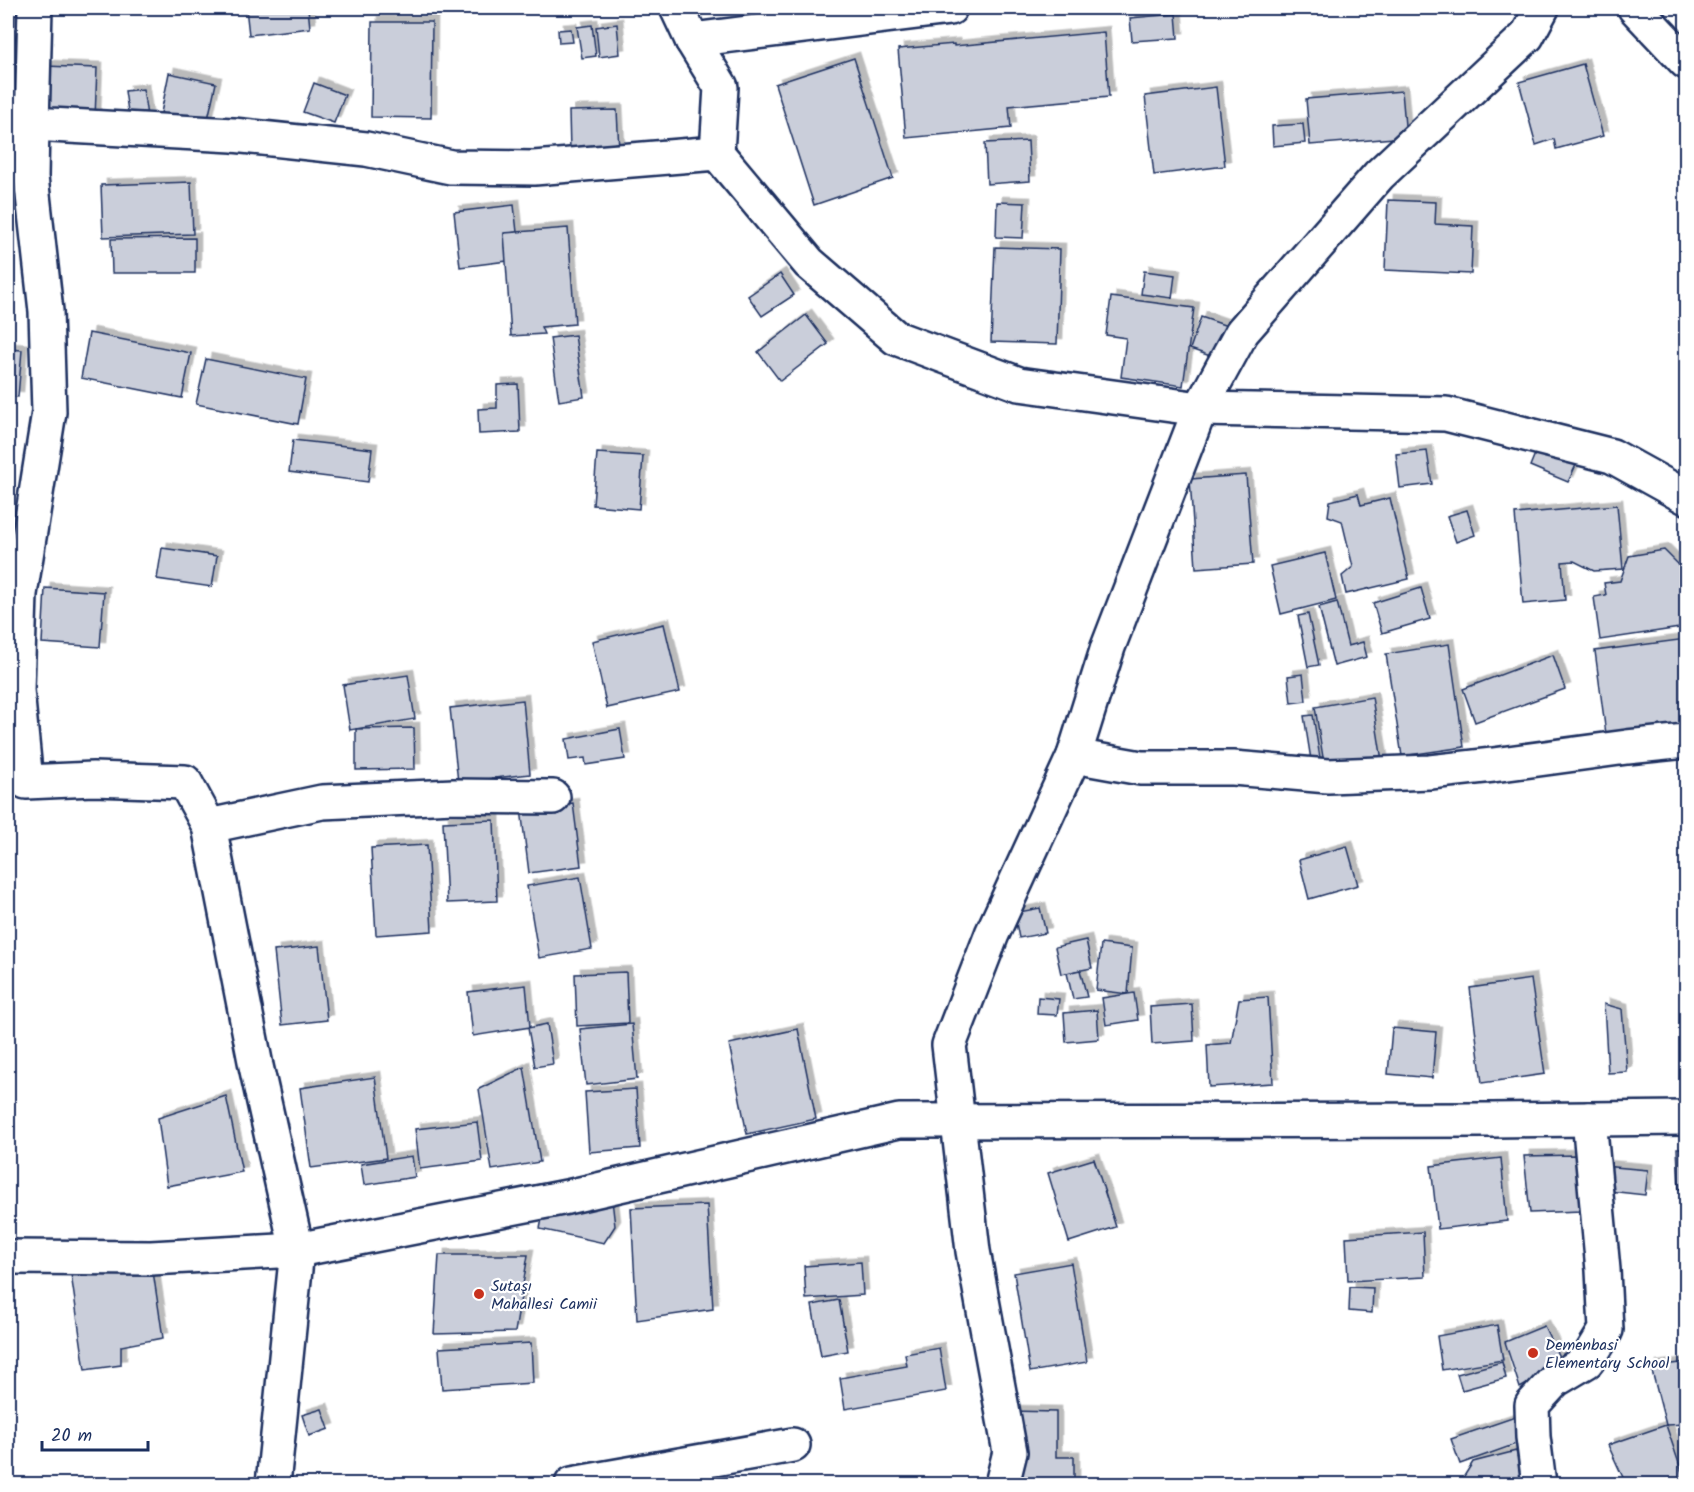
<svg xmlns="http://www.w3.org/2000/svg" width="1694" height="1492" viewBox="0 0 1694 1492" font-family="Kalam,sans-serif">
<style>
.building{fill:#caceda;stroke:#1b2f5e;stroke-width:1.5;filter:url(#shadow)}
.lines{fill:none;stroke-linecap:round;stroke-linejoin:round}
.minor-casing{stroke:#1b2f5e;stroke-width:38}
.minor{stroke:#fff;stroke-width:33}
.poi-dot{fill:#c8321e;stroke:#fff;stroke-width:2}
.labels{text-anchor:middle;stroke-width:4.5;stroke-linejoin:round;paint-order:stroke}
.poi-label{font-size:16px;fill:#1b2f5e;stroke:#fff;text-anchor:start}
</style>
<defs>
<filter id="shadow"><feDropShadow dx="5.5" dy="-5.5" stdDeviation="0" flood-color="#0004"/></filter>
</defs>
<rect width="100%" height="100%" fill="#fff"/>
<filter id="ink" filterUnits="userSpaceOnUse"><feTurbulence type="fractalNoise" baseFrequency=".0167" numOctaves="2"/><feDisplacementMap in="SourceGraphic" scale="12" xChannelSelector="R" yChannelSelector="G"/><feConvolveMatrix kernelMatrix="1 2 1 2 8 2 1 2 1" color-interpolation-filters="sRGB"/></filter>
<g filter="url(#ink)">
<g class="building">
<path d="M 8,8 L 23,8 L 8,64 Z"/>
<path d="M 246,8 L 308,8 L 310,28 L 249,35 Z"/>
<path d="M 741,8 L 802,8 L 747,25 Z"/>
<path d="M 1176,14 L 1178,38 L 1132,41 L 1130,18 Z"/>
<path d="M 372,22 L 432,22 L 431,118 L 371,117 Z"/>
<path d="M 617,24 L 620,54 L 599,57 L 596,27 Z"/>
<path d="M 592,25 L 596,56 L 582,58 L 577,27 Z"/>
<path d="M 571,29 L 573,42 L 559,43 L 558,30 Z"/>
<path d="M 1104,32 L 1109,97 L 1009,106 L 1011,128 L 906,138 L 898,49 L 954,44 L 954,46 Z"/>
<path d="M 854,58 L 893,178 L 814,205 L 775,84 Z"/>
<path d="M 1583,64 L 1603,136 L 1556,149 L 1554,139 L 1536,145 L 1519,82 Z"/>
<path d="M 45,66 L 97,68 L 95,118 L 44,117 Z"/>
<path d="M 169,73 L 216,83 L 206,128 L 160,118 Z"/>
<path d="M 314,83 L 345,95 L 334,123 L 303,112 Z"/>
<path d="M 1216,87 L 1225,166 L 1154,175 L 1145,96 Z"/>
<path d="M 143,89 L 147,116 L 129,118 L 125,91 Z"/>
<path d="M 1402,91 L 1406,137 L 1310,145 L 1306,99 Z"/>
<path d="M 617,110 L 619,150 L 570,151 L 569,111 Z"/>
<path d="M 1303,124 L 1305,143 L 1273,146 L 1272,126 Z"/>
<path d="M 1028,141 L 1030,181 L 987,184 L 985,143 Z"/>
<path d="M 8,163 L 10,163 L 9,256 L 8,256 Z"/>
<path d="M 191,182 L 193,234 L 103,237 L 101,185 Z"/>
<path d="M 1388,200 L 1436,202 L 1435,224 L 1473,226 L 1471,274 L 1385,270 Z"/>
<path d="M 997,202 L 1025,203 L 1023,238 L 996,237 Z"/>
<path d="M 514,205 L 517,232 L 504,234 L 507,261 L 460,267 L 454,212 Z"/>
<path d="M 568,228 L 575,324 L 541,327 L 544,334 L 511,336 L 504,233 Z"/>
<path d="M 195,238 L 195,273 L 112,273 L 111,239 Z"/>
<path d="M 995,247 L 1060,249 L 1057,344 L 991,342 Z"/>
<path d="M 1144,271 L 1175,275 L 1172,298 L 1141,294 Z"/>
<path d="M 780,274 L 794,295 L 762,316 L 748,296 Z"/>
<path d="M 1111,297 L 1194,308 L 1183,386 L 1121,377 L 1126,338 L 1106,335 Z"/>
<path d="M 806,315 L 828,344 L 780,381 L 758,352 Z"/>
<path d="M 1201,317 L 1233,328 L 1222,360 L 1190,349 Z"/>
<path d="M 89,333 L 191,353 L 182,398 L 81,378 Z"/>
<path d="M 575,335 L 584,397 L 559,401 L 550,338 Z"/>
<path d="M 8,349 L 22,350 L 18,397 L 8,396 Z"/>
<path d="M 206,359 L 306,379 L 298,424 L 196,404 Z"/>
<path d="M 518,384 L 520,432 L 479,434 L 478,409 L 497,408 L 497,385 Z"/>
<path d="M 293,440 L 372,449 L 368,482 L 289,472 Z"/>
<path d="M 1537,449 L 1576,465 L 1568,482 L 1530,466 Z"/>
<path d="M 1427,451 L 1432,484 L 1400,488 L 1396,454 Z"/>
<path d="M 597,453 L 643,456 L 639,509 L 593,505 Z"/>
<path d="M 1246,475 L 1253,564 L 1196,568 L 1190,479 Z"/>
<path d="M 1358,494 L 1361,505 L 1390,498 L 1409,579 L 1346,594 L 1342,576 L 1353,567 L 1342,521 L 1328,516 L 1330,501 Z"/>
<path d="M 1617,505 L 1623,569 L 1594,571 L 1574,561 L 1562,562 L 1565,600 L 1523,604 L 1515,514 Z"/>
<path d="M 1467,510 L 1475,535 L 1456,542 L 1447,516 Z"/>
<path d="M 8,544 L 14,546 L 8,572 Z"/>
<path d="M 162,548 L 217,556 L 212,587 L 157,579 Z"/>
<path d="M 1664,550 L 1681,567 L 1686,605 L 1686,627 L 1600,640 L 1594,597 L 1606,595 L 1604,583 L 1620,581 L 1629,556 Z"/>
<path d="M 1325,553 L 1336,600 L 1281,614 L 1270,566 Z"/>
<path d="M 45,588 L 104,592 L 100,647 L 42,643 Z"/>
<path d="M 1421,588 L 1430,619 L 1382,633 L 1373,603 Z"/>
<path d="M 1337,602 L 1348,646 L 1363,642 L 1367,657 L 1334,666 L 1319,607 Z"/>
<path d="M 1308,614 L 1319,665 L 1308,667 L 1298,616 Z"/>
<path d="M 664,624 L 680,692 L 607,708 L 592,641 Z"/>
<path d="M 1686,639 L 1686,723 L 1606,734 L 1595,651 Z"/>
<path d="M 1449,644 L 1464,747 L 1402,756 L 1386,654 Z"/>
<path d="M 1553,655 L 1565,689 L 1475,722 L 1463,689 Z"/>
<path d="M 1303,674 L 1306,701 L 1291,703 L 1288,676 Z"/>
<path d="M 408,675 L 415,719 L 350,730 L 343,685 Z"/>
<path d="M 1372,697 L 1382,761 L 1325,770 L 1315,707 Z"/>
<path d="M 523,700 L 530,774 L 458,782 L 450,708 Z"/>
<path d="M 1313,715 L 1321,764 L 1312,766 L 1304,716 Z"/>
<path d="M 414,728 L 415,769 L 356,770 L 356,729 Z"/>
<path d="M 620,729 L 625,759 L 586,765 L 585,758 L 569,760 L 566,739 Z"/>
<path d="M 573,803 L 581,866 L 529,873 L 521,809 Z"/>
<path d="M 494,820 L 497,901 L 447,903 L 443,822 Z"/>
<path d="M 427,845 L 432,931 L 376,935 L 371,848 Z"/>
<path d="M 1347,846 L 1358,885 L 1309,899 L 1299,860 Z"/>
<path d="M 580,877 L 592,949 L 539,958 L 527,886 Z"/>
<path d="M 1040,908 L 1046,933 L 1019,938 L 1014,913 Z"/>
<path d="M 1086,940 L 1092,968 L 1061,974 L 1055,947 Z"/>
<path d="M 1101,944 L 1132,948 L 1128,994 L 1096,990 Z"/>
<path d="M 319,946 L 327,1020 L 282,1025 L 274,951 Z"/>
<path d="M 1080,970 L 1087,997 L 1073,999 L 1067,973 Z"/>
<path d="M 626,972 L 628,1023 L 577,1026 L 575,974 Z"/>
<path d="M 1531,979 L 1545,1074 L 1482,1083 L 1470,988 Z"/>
<path d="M 526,985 L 530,1027 L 473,1036 L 468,992 Z"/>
<path d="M 1134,993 L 1138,1020 L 1106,1025 L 1102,998 Z"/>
<path d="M 1038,997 L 1059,999 L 1057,1015 L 1037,1014 Z"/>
<path d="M 1268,997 L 1273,1083 L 1209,1087 L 1207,1045 L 1231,1043 L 1239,999 Z"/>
<path d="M 1192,1004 L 1194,1041 L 1152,1044 L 1150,1007 Z"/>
<path d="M 1604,1004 L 1622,1009 L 1627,1072 L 1608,1073 Z"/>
<path d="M 1097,1010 L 1099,1039 L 1066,1042 L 1064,1013 Z"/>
<path d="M 547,1024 L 553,1064 L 535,1067 L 528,1028 Z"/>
<path d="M 632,1024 L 637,1079 L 586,1085 L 580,1029 Z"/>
<path d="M 1392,1028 L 1436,1032 L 1432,1078 L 1388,1074 Z"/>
<path d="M 798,1029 L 816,1119 L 747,1134 L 729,1044 Z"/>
<path d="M 524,1067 L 540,1162 L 492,1170 L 479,1089 Z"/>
<path d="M 375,1077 L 386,1158 L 311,1168 L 300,1088 Z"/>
<path d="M 636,1089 L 640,1148 L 589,1152 L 585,1092 Z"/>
<path d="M 226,1096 L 242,1172 L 167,1186 L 158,1118 Z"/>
<path d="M 477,1122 L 482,1161 L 420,1169 L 415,1129 Z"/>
<path d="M 1677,1148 L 1686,1148 L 1686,1189 L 1679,1189 Z"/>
<path d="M 1577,1155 L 1581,1211 L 1530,1213 L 1524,1156 Z"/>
<path d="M 412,1156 L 415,1177 L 364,1185 L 361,1164 Z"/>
<path d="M 1501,1158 L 1507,1221 L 1438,1229 L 1431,1166 Z"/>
<path d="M 1094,1159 L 1116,1227 L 1069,1242 L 1048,1173 Z"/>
<path d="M 1603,1166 L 1648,1170 L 1645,1195 L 1600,1190 Z"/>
<path d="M 612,1200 L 615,1226 L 604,1243 L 540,1229 L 544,1208 Z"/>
<path d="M 707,1205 L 713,1309 L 637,1320 L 631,1208 Z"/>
<path d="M 1423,1232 L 1425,1277 L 1348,1281 L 1346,1237 Z"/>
<path d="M 439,1255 L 528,1255 L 515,1332 L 434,1334 Z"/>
<path d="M 151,1258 L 163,1338 L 121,1346 L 121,1365 L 85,1370 L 71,1274 Z"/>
<path d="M 861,1262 L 863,1295 L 806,1299 L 804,1266 Z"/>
<path d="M 1071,1263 L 1087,1362 L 1030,1372 L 1014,1273 Z"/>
<path d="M 1350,1287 L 1373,1288 L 1372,1313 L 1349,1311 Z"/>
<path d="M 839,1300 L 848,1351 L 821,1356 L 812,1305 Z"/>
<path d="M 1497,1325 L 1503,1360 L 1442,1370 L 1437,1336 Z"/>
<path d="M 1544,1326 L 1562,1363 L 1520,1388 L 1505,1342 Z"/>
<path d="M 531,1343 L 533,1383 L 442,1389 L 439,1348 Z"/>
<path d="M 939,1348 L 946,1391 L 845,1409 L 840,1378 L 907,1366 L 905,1354 Z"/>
<path d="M 1502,1362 L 1506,1378 L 1462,1390 L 1457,1374 Z"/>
<path d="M 1686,1362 L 1686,1424 L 1666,1425 L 1651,1367 Z"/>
<path d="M 322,1409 L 329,1429 L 309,1436 L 302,1415 Z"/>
<path d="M 1010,1411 L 1056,1412 L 1056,1457 L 1074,1457 L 1074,1484 L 1010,1484 Z"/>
<path d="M 1518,1416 L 1519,1443 L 1460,1464 L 1451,1439 Z"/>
<path d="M 1666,1425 L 1686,1484 L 1626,1484 L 1608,1445 Z"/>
<path d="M 1516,1451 L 1524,1482 L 1515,1484 L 1466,1484 L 1461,1481 L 1473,1462 Z"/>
</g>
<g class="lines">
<g class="minor-casing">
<g id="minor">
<path d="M 35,8 L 32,124 L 233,135 L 366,149 L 451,167 L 534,168 L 717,153"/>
<path d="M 677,8 L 692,40 L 721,87 L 717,153 L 809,263 L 896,338 L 1019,384 L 1200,409 L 1446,414 L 1612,456 L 1686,497"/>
<path d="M 1635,8 L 1686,62"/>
<path d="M 692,40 L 950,8"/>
<path d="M 8,115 L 32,124 L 31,177 L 46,311 L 49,412 L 20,594 L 17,690 L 26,782 L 93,779 L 185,782 L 209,826 L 256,1066 L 297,1250 L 273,1484"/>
<path d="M 1074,756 L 1141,768 L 1233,768 L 1328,776 L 1430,772 L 1493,765 L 1627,747 L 1686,741"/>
<path d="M 209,826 L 322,802 L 454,796 L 553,797"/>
<path d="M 8,1257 L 151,1258 L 297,1250 L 567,1197 L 899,1121 L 1492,1120 L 1686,1118"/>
<path d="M 572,1484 L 793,1445"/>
<path d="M 1002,1484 L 1010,1452 L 973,1251 L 949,1045 L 992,934 L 1074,756 L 1108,647 L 1200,409 L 1242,332 L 1379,175 L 1527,36 L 1542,8"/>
<path d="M 1539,1484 L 1533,1437 L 1532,1405 L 1555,1380 L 1587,1361 L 1606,1330 L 1603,1270 L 1589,1119"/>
</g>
</g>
<use href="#minor" class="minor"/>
</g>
</g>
<g class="poi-dot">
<circle cx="479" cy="1294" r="6"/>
<circle cx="1533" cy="1353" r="6"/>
</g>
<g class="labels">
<g class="poi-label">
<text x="491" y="1291">Sutaşı<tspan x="491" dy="18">Mahallesi Camii</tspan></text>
<text x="1545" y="1350">Demenbasi<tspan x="1545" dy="18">Elementary School</tspan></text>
</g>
</g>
<rect width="1694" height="1492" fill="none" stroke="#fff" stroke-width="30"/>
<rect x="15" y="15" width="1664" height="1462" fill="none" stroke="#1b2f5e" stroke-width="2" filter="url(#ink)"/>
<path d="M42 1441v9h106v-9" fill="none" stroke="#1b2f5e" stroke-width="3"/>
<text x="51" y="1441" font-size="18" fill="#1b2f5e" stroke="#ffffff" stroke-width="4.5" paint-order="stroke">20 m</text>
</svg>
